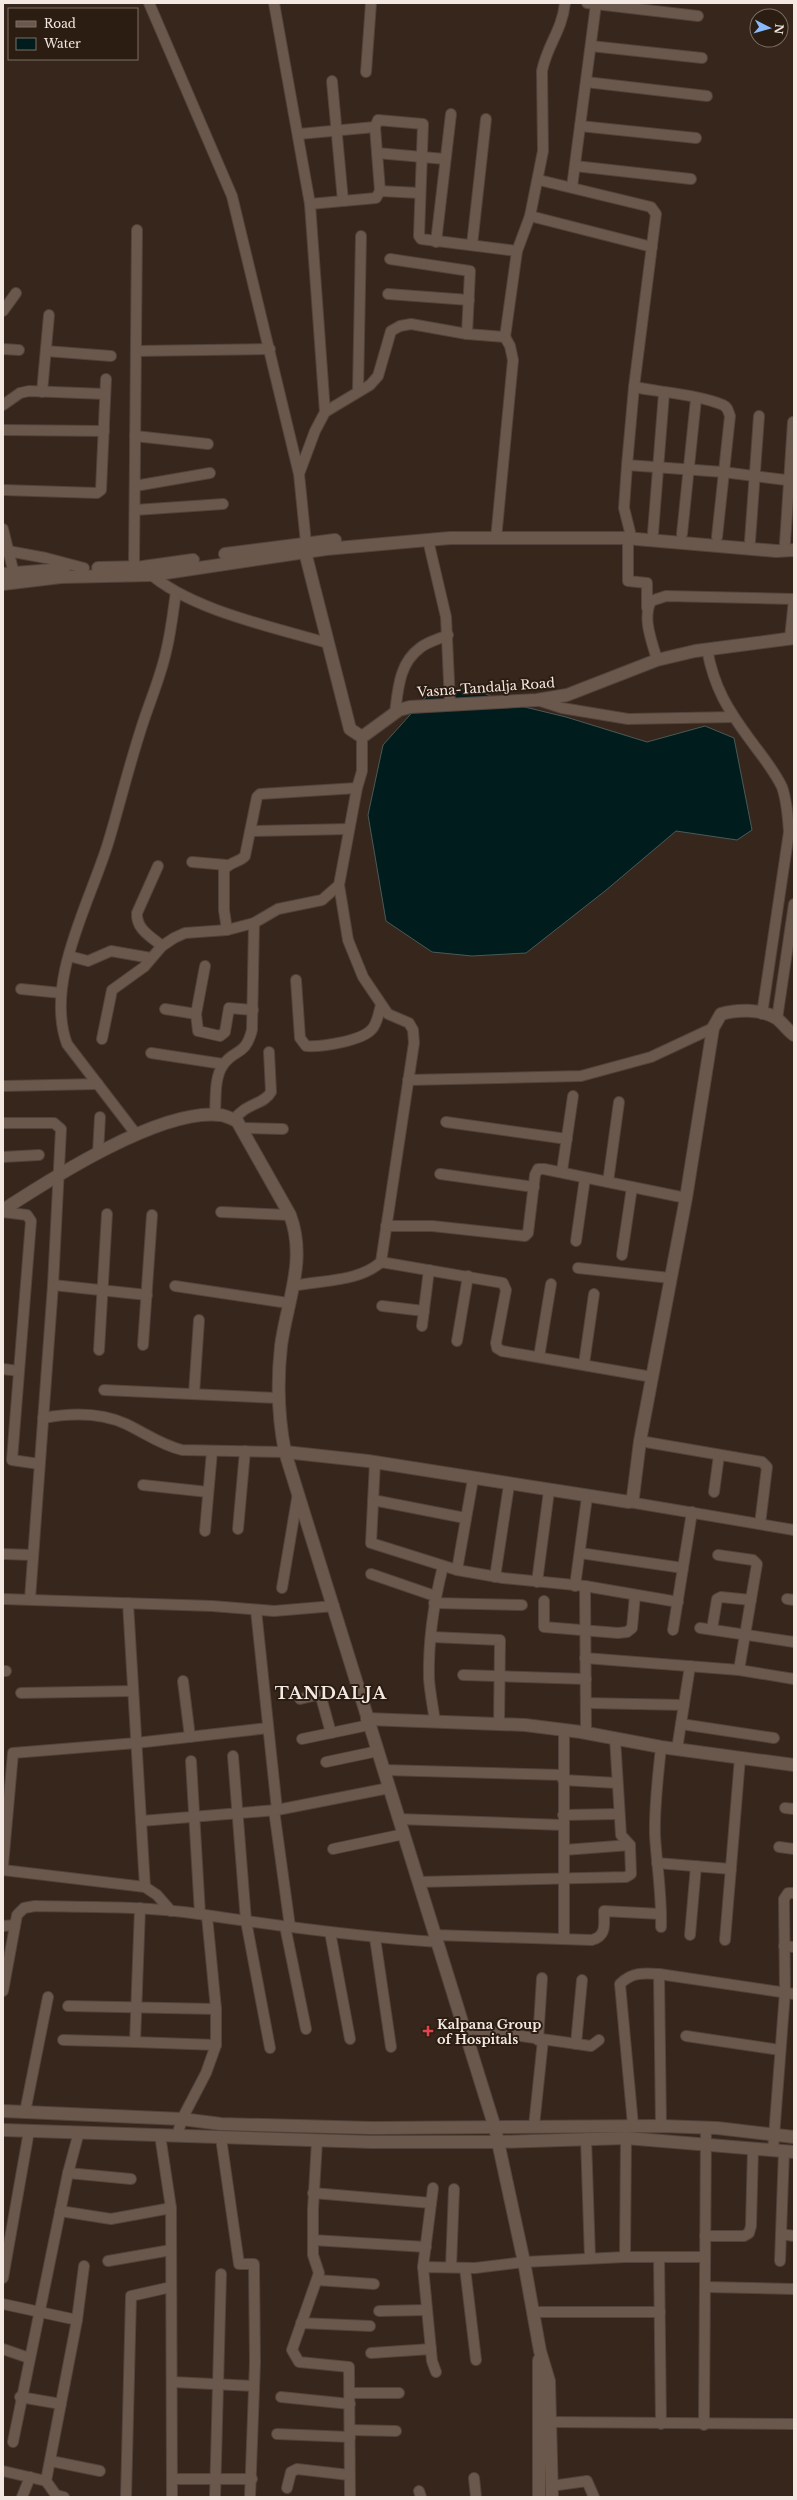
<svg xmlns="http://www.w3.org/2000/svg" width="797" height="2500" viewBox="0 0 797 2500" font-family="'Libre Baskerville',serif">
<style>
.water{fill:#001c1d;stroke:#495a58}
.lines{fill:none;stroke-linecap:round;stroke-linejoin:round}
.minor-casing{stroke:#51433b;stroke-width:12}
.tertiary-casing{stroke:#51433b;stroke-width:14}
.minor{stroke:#6b584c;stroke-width:10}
.tertiary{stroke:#6b584c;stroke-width:12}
.health-dot{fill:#e0444e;stroke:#2c1d12;stroke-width:1.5}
.labels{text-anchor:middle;stroke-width:4;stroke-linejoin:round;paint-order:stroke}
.street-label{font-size:13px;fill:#f4e9e2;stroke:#2c1d12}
.poi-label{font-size:13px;font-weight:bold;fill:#f4e9e2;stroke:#2c1d12;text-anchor:start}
.district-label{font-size:17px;font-weight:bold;letter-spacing:1px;fill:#f4e9e2;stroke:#2c1d12}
</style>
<rect width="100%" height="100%" fill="#36261c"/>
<path class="water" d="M 435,687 L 477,690 L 504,702 L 566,717 L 647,742 L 705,726 L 734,738 L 752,830 L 737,840 L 676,831 L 605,891 L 526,953 L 472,956 L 432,952 L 386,921 L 368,815 L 383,745 Z"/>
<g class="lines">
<g class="minor-casing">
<g id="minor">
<path d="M 149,3 L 232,196 L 299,474 L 306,543"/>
<path d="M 274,3 L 310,204"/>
<path d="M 587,3 L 698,16"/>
<path d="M 591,46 L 702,58"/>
<path d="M 366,72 L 371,3"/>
<path d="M 332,81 L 343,201"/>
<path d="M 586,82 L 707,96"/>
<path d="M 580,126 L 696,138"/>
<path d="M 299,134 L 375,127"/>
<path d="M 377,153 L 445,159"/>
<path d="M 575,166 L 691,179"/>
<path d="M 539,180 L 651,207 L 656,214 L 634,387 L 627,465 L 624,508 L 630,532"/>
<path d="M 572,187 L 596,4"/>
<path d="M 380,191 L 420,193"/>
<path d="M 530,216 L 652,247"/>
<path d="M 436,242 L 451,114"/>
<path d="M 472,245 L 486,119"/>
<path d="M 390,259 L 470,271 L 467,334"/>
<path d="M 388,294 L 469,300"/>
<path d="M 3,311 L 16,293"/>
<path d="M 3,349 L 19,350"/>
<path d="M 46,351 L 111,356"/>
<path d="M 136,351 L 270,349"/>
<path d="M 634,387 C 659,392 701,395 723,405 C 728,407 728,411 730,416 L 717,537"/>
<path d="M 358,391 L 361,236"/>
<path d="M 42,392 L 49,315"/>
<path d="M 3,405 L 20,393 L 29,391 L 105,394"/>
<path d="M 325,412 L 310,204 L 376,198 L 380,191 L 375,127 L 378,120 L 423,124 L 419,236 L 421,239 L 517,251"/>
<path d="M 3,430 L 104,431"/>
<path d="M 135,436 L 208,444"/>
<path d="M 627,465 L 723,472 L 794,481"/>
<path d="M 299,474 L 315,431 L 325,412 L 370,385 L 378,376 L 391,331 L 400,326 L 411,324 L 467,334 L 505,337 L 517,251 L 530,216 L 543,151 L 542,71 C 547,45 562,31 565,3"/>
<path d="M 135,486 L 210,473"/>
<path d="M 3,490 L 97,493 L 101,490 L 106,379"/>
<path d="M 135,510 L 223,504"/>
<path d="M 3,529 L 14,574"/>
<path d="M 653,533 L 664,393"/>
<path d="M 682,534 L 696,399"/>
<path d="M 628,538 L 628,581 L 647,583 L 647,608"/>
<path d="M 496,539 L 513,360 L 510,346 L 505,337"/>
<path d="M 428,540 L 446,617 L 450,703"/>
<path d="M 750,541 L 759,416"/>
<path d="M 785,543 L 793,422"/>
<path d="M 3,552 L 8,551 L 46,558 L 84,568"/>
<path d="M 134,566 L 137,230"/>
<path d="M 148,572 C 190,610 273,627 327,643"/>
<path d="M 790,638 L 794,600"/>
<path d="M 707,649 C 714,688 728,710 751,741 C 762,756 774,770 782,787 C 787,801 788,817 789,832 L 762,1014"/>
<path d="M 657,660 C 652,641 642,619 651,601 L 666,596 L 794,599"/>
<path d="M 537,700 L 562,708 L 628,719 L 733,717"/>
<path d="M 395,713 C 398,690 399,663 420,648 C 427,642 439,639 448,635"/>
<path d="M 362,737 L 362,771 L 357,788 L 339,885 L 348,940 L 363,977 L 388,1014 L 409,1023 L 413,1030 L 414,1043 L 381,1262 L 503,1283 L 506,1290 L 496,1343 L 497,1348 L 502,1351 L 652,1377"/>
<path d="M 252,831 L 349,829"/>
<path d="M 192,862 L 227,865"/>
<path d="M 158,866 L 137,913 C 136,929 150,936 162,946"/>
<path d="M 227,930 L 224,910 L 224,870 C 230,861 239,863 245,856 L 257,797 L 260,794 L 357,788"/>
<path d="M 69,956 L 88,961 L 111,951 L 151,958"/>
<path d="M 296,980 L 300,1038 L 306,1046 C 322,1047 362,1041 372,1029 C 377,1024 379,1012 381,1005"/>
<path d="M 21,989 L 61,993"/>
<path d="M 165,1009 L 196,1014 L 198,1031 L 220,1036 L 225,1032 L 229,1008 L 253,1010"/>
<path d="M 196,1014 L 205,966"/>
<path d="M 777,1019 L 794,904"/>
<path d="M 102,1039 L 112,990 L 144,967 L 162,946 L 174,938 L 185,933 L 227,930 L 254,923 L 278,909 L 322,900 L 339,885"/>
<path d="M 151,1053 L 223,1064"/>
<path d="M 408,1080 L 581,1076 L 651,1057 L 713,1028"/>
<path d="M 3,1086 L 98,1084"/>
<path d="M 215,1115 C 216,1099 214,1078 223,1065 C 235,1048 245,1057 252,1030 L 254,923"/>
<path d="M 234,1120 C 245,1103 264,1105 271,1092 L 269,1052"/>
<path d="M 446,1122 L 567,1139"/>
<path d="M 3,1123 L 54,1123 L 61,1129 L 53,1285 L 30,1599"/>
<path d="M 241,1128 L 283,1129"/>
<path d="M 136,1134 L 67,1044 C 44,981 91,901 109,840 C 120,803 129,766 141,729 C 149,703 160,679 166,652 C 171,632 173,612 176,592"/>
<path d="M 98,1153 L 100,1117"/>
<path d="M 3,1157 L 39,1155"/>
<path d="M 562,1171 L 573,1096"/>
<path d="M 440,1174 L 534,1187"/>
<path d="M 608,1182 L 619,1102"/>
<path d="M 3,1212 L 27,1215 L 31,1221 L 12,1460 L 39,1464"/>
<path d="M 221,1212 L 290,1215"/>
<path d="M 386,1226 L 432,1226 L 525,1236 L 528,1233 L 535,1175 L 538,1169 L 544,1169 L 686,1198"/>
<path d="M 576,1241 L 585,1178"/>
<path d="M 622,1255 L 632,1187"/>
<path d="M 578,1268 L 670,1278"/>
<path d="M 53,1285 L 147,1295"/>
<path d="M 175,1286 L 288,1303"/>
<path d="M 293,1286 C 322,1280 359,1282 381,1262"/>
<path d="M 382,1306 L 424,1311"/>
<path d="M 422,1326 L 429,1270"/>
<path d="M 457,1341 L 468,1276"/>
<path d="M 143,1345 L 152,1215"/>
<path d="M 99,1350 L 107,1214"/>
<path d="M 539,1357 L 551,1284"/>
<path d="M 584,1364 L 594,1294"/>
<path d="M 3,1369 L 19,1371"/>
<path d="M 104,1390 L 278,1398"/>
<path d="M 194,1394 L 199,1320"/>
<path d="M 43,1418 C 70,1413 100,1412 126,1424 C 145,1433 161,1445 182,1450 L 285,1452"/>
<path d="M 640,1441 L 762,1462 L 767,1467 L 760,1524"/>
<path d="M 375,1462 L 371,1543 L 457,1570 L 503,1578 L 585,1586 L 678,1602"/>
<path d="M 143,1485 L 208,1492"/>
<path d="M 714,1492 L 719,1455"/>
<path d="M 373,1500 L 465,1518"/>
<path d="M 629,1502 L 794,1530"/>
<path d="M 238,1529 L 245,1451"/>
<path d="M 205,1531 L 212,1451"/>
<path d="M 580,1553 L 683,1568"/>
<path d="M 3,1554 L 33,1555"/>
<path d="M 718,1555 L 753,1560 L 757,1564 L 739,1670"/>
<path d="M 457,1570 L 473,1479"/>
<path d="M 371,1574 L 435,1596"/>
<path d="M 495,1577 L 509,1485"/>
<path d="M 537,1582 L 549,1491"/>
<path d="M 575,1586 L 587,1497"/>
<path d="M 585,1586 L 586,1732"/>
<path d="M 282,1588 L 298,1493"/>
<path d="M 3,1599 L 212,1606 L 274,1611 L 334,1606"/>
<path d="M 787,1599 L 794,1600"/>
<path d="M 544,1601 L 544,1627 L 618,1633 L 627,1632 L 632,1628 L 635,1595"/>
<path d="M 128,1603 L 145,1887"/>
<path d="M 434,1603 L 522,1605"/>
<path d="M 700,1628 L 794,1642"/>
<path d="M 712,1629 L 717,1599 L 721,1597 L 751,1600"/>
<path d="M 673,1630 L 692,1512"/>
<path d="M 432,1637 L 500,1640 L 499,1724"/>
<path d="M 585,1658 L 739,1670 L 794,1679"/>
<path d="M 3,1671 L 6,1671"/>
<path d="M 463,1675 L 586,1679"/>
<path d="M 183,1681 L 190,1737"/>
<path d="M 21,1693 L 133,1691"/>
<path d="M 300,1699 L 317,1695 L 321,1697 L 331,1733"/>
<path d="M 586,1703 L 684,1705"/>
<path d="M 435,1722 C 433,1707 430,1693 429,1679 C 428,1641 434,1602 443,1566"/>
<path d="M 681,1724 L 774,1738"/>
<path d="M 302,1739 L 369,1725"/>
<path d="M 677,1749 L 690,1666"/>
<path d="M 233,1756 L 246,1921 L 270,2048"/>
<path d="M 191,1761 L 200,1914"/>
<path d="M 326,1762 L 378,1751"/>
<path d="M 384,1770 L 563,1775"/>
<path d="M 563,1780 L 617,1783"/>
<path d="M 785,1808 L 794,1809"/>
<path d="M 274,1810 L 290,1927"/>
<path d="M 277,1810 L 389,1788"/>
<path d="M 563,1815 L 618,1814"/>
<path d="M 399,1819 L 563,1825"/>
<path d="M 141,1821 L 277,1810 L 256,1610"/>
<path d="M 779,1847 L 794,1849"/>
<path d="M 333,1849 L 404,1834"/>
<path d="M 564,1850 L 630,1845"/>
<path d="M 657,1863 L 731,1869"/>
<path d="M 3,1865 L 13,1753 L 136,1743 L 268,1728"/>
<path d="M 3,1870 L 145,1887 L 157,1895 L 171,1911"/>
<path d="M 419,1882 L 626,1877 L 631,1874 L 630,1845 L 621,1835 L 615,1738"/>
<path d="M 140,1908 L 135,2042 L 216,2045"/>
<path d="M 3,1926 L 15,1925"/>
<path d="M 285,1926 L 306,2029"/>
<path d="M 661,1927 C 662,1896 657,1867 655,1836 C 654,1807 658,1777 661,1747"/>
<path d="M 330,1932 L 350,2039"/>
<path d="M 435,1935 L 592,1940 C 607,1936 604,1924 604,1911 L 661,1914"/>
<path d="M 690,1935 L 696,1866"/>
<path d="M 375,1938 L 391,2047"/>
<path d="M 564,1939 L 564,1730"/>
<path d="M 725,1940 L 740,1758"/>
<path d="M 784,1946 L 794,1947"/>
<path d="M 659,1974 L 661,2126"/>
<path d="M 3,1991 L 17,1915 L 24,1908 L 35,1906 C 90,1907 145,1906 199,1914 C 278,1926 358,1937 438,1942"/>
<path d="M 68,2006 L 216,2009"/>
<path d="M 465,2028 L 591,2046 L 599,2040"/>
<path d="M 686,2036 L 780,2050"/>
<path d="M 63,2040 L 135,2042"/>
<path d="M 538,2040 L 542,1978"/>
<path d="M 576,2044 L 582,1980"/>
<path d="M 25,2112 L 48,1997"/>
<path d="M 633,2125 L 620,1984 C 632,1972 644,1973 659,1974 L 794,1994"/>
<path d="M 534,2126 L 543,2040"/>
<path d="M 160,2135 L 171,2208 L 172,2497"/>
<path d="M 177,2136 L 182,2119 L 206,2073 L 216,2045 L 216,2009 L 207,1916"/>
<path d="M 221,2138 L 239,2264 L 254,2264 L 255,2362 L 250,2497"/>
<path d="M 586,2138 L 590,2258"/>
<path d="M 317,2141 L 313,2209 L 313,2255 L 319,2273 L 292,2350 L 299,2362 L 349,2367 L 350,2497"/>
<path d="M 773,2150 L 785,1992 L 784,1899 L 788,1893 L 794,1893"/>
<path d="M 68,2173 L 131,2179"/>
<path d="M 313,2193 L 431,2203"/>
<path d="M 60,2211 L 111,2219 L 171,2208"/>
<path d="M 781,2234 L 794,2236"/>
<path d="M 705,2236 L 744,2236 L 749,2233 L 751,2226 L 753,2148"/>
<path d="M 313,2240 L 426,2247"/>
<path d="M 625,2257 L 626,2138"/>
<path d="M 659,2257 L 661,2424"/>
<path d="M 108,2261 L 171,2250"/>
<path d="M 780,2261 L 784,2151"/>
<path d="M 423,2267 L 433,2188"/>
<path d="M 451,2267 L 454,2189"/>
<path d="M 465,2268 L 476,2360"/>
<path d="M 3,2278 L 29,2131"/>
<path d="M 317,2280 L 374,2284"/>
<path d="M 705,2287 L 794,2289"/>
<path d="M 3,2304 L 77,2320 L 46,2481 L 56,2495 L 64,2497"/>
<path d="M 379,2311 L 427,2310"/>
<path d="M 534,2312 L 660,2312"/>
<path d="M 77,2320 L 84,2266"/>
<path d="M 301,2323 L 370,2326"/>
<path d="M 3,2349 L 29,2358"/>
<path d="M 371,2353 L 431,2349"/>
<path d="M 436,2372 L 432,2361 L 423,2267 L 475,2268 L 524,2262 L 625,2257 L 705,2257"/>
<path d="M 172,2382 L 254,2386"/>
<path d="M 350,2393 L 399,2393"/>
<path d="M 20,2397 L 61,2404"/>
<path d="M 281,2397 L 350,2404"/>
<path d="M 551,2422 L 794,2424"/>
<path d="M 704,2425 L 706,2128"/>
<path d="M 350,2430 L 396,2431"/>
<path d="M 277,2434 L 350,2437"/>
<path d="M 13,2442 L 68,2173 L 79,2132"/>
<path d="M 51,2461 L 100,2471"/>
<path d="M 3,2471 L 46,2481"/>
<path d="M 474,2478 L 476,2497"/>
<path d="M 172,2479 L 252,2479"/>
<path d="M 551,2486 L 587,2481 L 594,2497"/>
<path d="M 287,2488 L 291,2472 L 297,2469 L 349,2475"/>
<path d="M 419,2491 L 421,2497"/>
<path d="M 22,2497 L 30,2477"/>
<path d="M 126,2497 L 131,2296 L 171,2287"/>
<path d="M 215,2497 L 221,2274"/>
</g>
</g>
<g class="tertiary-casing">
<g id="tertiary">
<path d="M 306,545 L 305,552 L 350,729 L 362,737 L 399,710 L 410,707 L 537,700 L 567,695 L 657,660 L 695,651 L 794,638"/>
<path d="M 225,554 L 335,540"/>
<path d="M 98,568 L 143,567 L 193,560"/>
<path d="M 3,574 L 64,569"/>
<path d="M 3,584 L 61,577 L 152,575 L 326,549 L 450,538 L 625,538 L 776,551 L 794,550"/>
<path d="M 3,1210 C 52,1178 161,1108 220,1115 C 225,1115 232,1119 237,1121 L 290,1215 C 307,1260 287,1301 281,1346 C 277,1382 278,1417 285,1452 L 495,2128 L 524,2262 L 540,2351 L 549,2381 L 552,2497"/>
<path d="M 285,1452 L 368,1461 L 629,1502 L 633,1497 L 640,1441 L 686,1198 L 713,1028 L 721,1014 C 737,1009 761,1009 776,1018 C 782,1022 788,1031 794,1035"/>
<path d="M 367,1719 L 525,1725 L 581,1732 L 661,1747 L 794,1765"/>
<path d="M 3,2111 L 182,2119 L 221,2124 L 372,2128 L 661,2126 L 717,2128 L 794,2137"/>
<path d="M 3,2130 L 372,2142 L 497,2142 L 626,2138 L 794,2152"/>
<path d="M 539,2497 L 539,2360"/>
</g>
</g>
<use href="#minor" class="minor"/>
<use href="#tertiary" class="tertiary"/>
</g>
<path class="health-dot" d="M426 2025h4v4h4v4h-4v4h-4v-4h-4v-4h4z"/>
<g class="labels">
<g class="street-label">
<text transform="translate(486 687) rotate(-4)" y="5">Vasna-Tandalja Road</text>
</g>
<g class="poi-label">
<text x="437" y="2029">Kalpana Group<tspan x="437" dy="15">of Hospitals</tspan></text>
</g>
<g class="district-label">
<text x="331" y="1699">TANDALJA</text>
</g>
</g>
<rect width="797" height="2500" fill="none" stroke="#f4e9e2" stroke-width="8"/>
<rect x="8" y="8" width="130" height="52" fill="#2c1d12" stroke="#7c6f65"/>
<rect x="16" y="21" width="20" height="6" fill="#6b584c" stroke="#7c6f65"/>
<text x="44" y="28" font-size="12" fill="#f4e9e2">Road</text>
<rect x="16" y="38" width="20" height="12" fill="#001c1d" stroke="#7c6f65"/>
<text x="44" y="48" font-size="12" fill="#f4e9e2">Water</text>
<g transform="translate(769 28) rotate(96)"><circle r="19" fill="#2c1d12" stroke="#7c6f65"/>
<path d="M0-3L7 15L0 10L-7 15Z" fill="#8abafc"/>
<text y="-6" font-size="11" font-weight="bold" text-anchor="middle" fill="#f4e9e2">N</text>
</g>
</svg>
